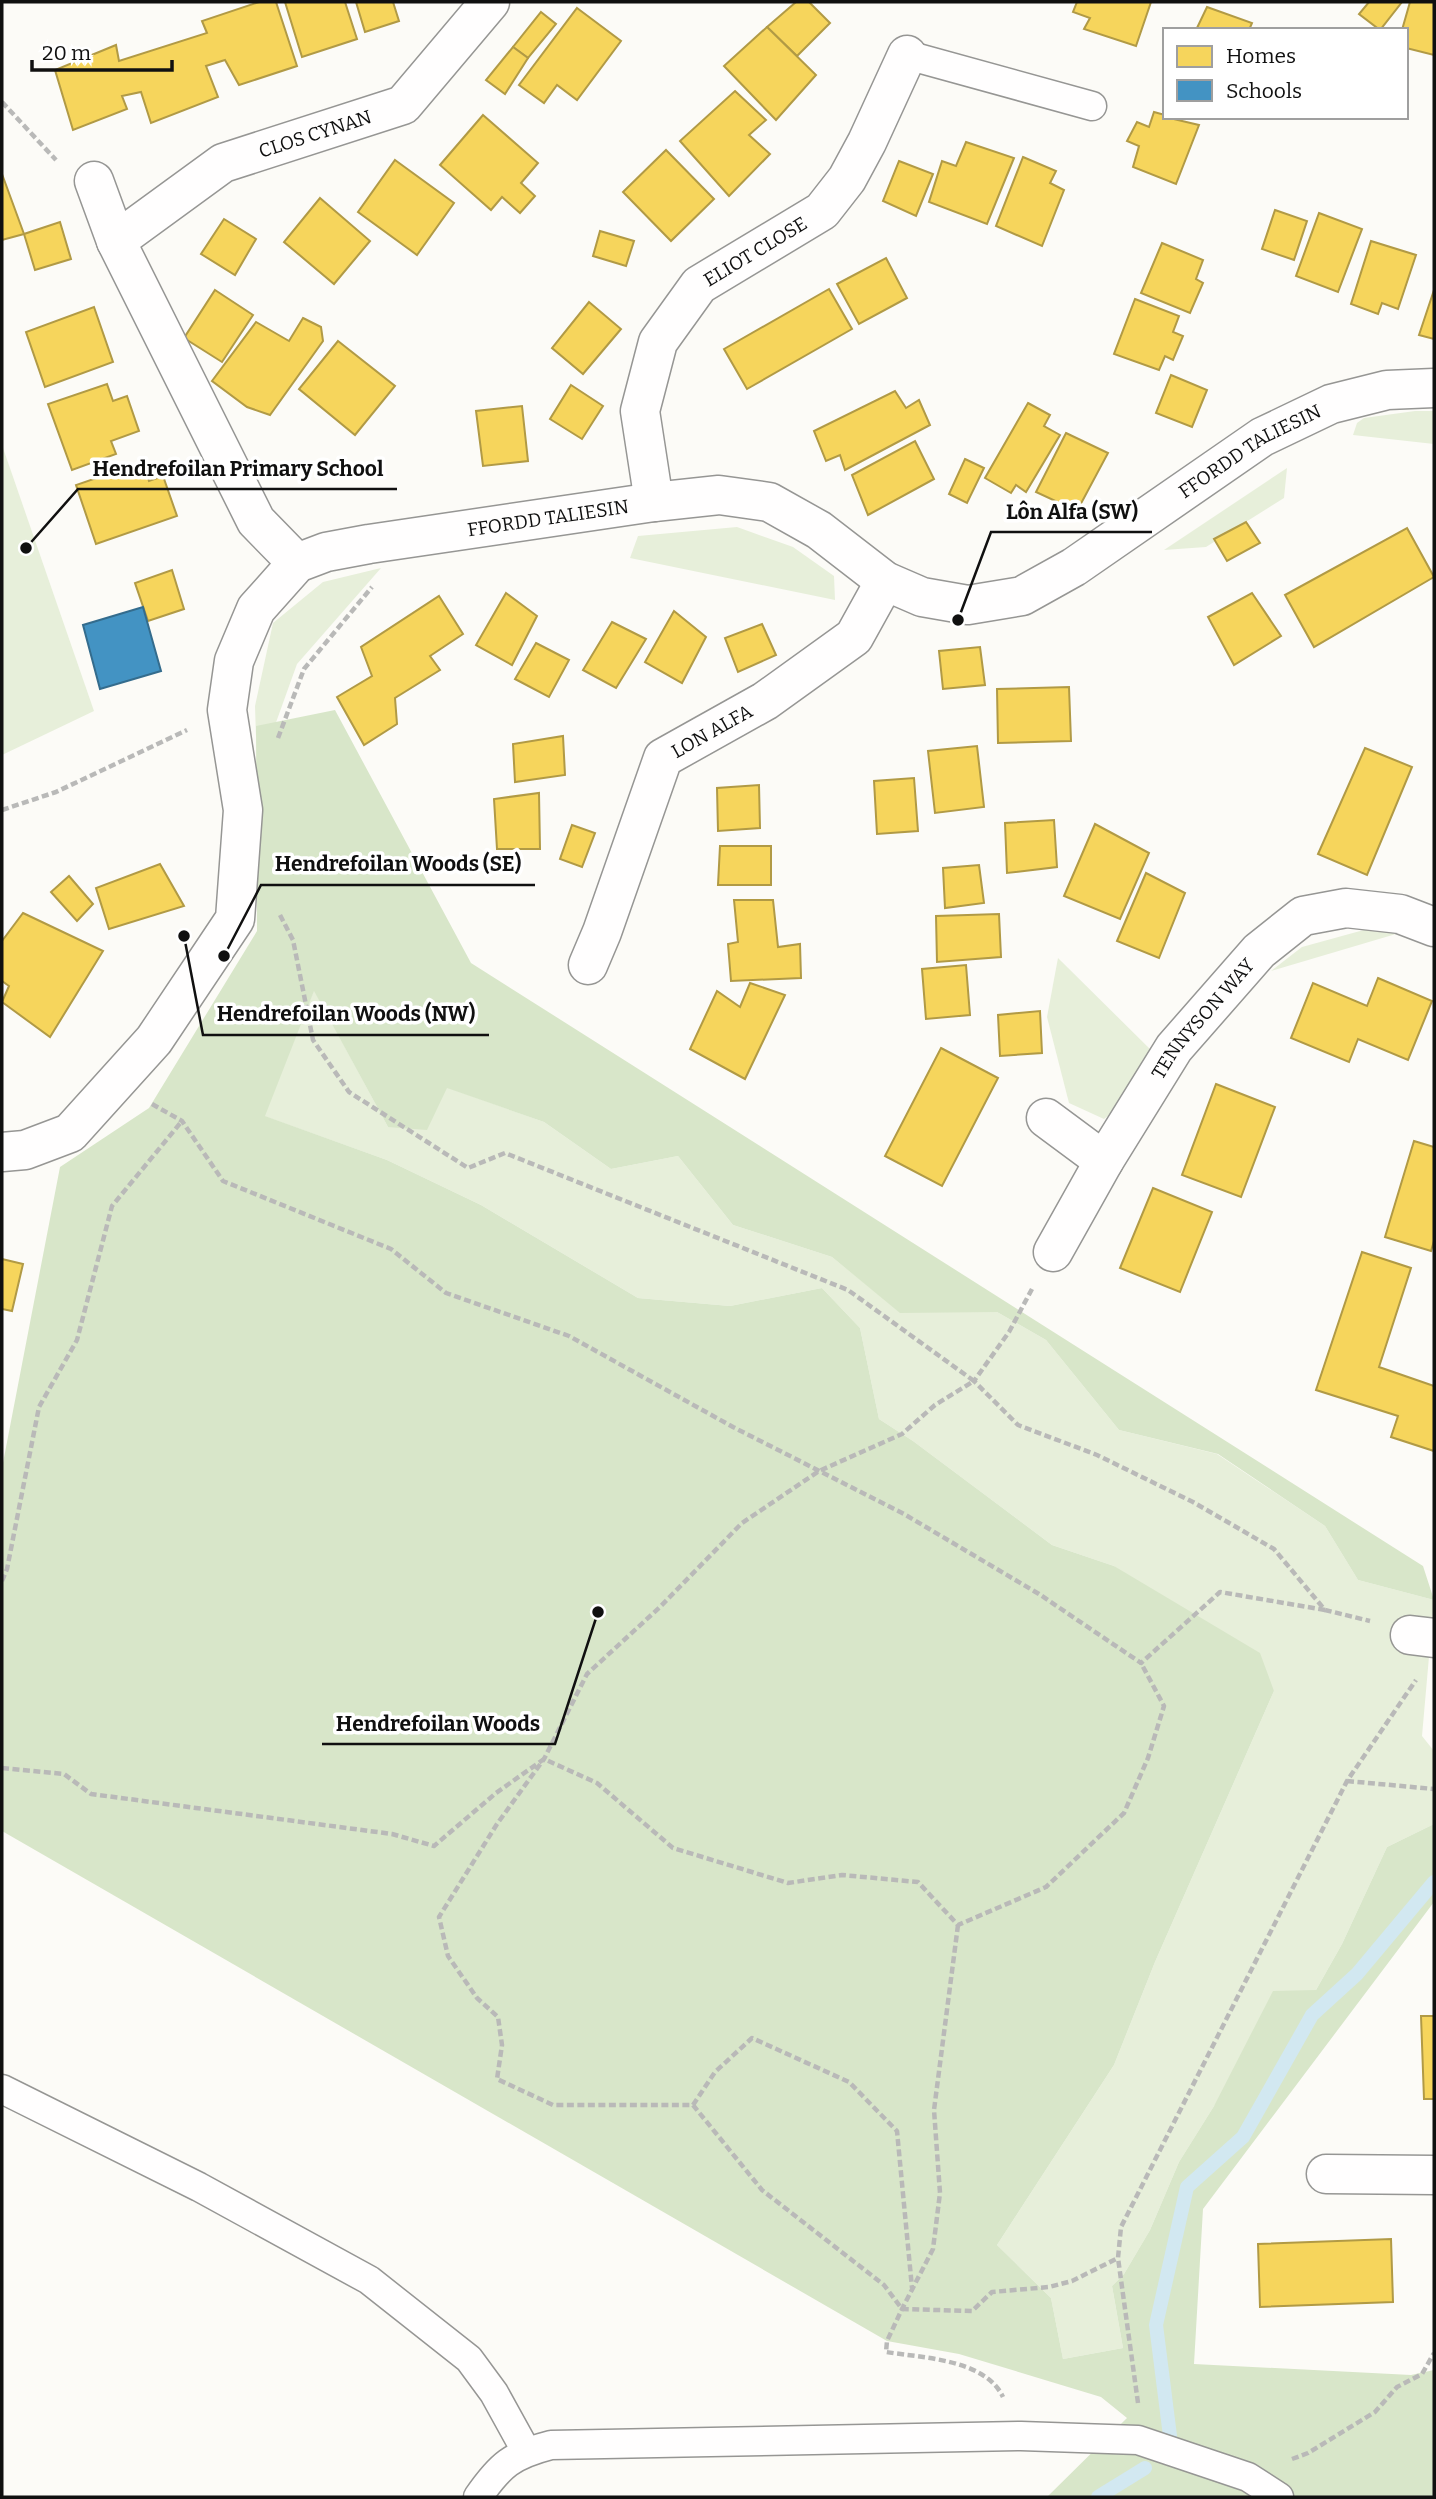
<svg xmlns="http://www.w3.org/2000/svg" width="1436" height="2499" viewBox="0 0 1436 2499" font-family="Bitter,serif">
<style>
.green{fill:#e7efda}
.forest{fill:#d8e6c9}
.homes{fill:#f6d55c;stroke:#b19a45;stroke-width:2}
.schools{fill:#4393c3;stroke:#346c8d;stroke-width:2}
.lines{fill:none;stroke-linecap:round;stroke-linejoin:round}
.stream{stroke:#d2e8f1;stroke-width:14}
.lane-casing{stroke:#969694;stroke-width:31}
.street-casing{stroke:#969694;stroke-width:41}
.path{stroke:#b9b9b8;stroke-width:4.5;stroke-dasharray:7 3.5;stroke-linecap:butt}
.lane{stroke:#fffefe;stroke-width:28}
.street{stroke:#fffefe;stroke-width:38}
.labels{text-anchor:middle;stroke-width:7;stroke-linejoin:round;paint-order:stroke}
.street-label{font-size:19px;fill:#101010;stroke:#fff}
.leader{fill:none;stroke:#101010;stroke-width:2.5}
.callout-dot{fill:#101010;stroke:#fff;stroke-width:2.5}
.callout-label{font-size:21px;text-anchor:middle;font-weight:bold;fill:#101010;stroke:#fff;stroke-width:7;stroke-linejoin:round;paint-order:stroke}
</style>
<rect width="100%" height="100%" fill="#fcfbf7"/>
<g class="green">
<path d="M 1415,411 L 1434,411 L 1434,444 L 1353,435 L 1357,423 L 1364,418 Z"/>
<path d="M 2,445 L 94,711 L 2,755 Z"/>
<path d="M 1287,468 L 1284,498 L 1206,547 L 1164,550 Z"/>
<path d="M 737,527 L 793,547 L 834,576 L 835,600 L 630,558 L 638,536 Z"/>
<path d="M 381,568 L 297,664 L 274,728 L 256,737 L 255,706 L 273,623 L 323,582 Z"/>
<path d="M 1371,928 L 1406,931 L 1271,971 L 1302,947 Z"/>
<path d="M 1058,958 L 1156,1055 L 1129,1099 L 1104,1119 L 1069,1103 L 1047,1017 Z"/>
<path d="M 314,990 L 388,1127 L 446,1087 L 544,1122 L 611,1169 L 678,1156 L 733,1225 L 832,1257 L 900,1312 L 997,1312 L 1046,1340 L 1119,1430 L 1217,1454 L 1325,1526 L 1358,1580 L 1434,1600 L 1422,1736 L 1434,1751 L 1434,1824 L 1387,1847 L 1342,1944 L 1316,1990 L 1214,2106 L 1179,2162 L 1150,2230 L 1124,2274 L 1112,2286 L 1123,2348 L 1063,2359 L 1051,2298 L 997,2245 L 1114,2065 L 1155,1962 L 1274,1691 L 1114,1566 L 1052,1545 L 913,1441 L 879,1419 L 860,1328 L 822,1288 L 730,1306 L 638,1298 L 481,1205 L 387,1160 L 264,1116 Z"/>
</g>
<path class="forest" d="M 335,710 L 471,963 L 1423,1566 L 1434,1600 L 1358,1580 L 1325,1526 L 1218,1454 L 1119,1430 L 1046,1340 L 997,1312 L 900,1313 L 832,1257 L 733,1225 L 678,1156 L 611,1169 L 544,1122 L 447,1088 L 427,1130 L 388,1127 L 314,991 L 265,1116 L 387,1160 L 481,1205 L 638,1298 L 730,1306 L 822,1288 L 860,1328 L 879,1419 L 913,1441 L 1052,1545 L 1114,1566 L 1260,1653 L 1274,1691 L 1155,1962 L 1114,2065 L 997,2245 L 1051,2298 L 1063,2359 L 1123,2348 L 1112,2286 L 1124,2274 L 1150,2230 L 1179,2162 L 1214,2106 L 1273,1991 L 1316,1990 L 1342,1944 L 1387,1847 L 1434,1824 L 1434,1902 L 1203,2209 L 1194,2364 L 1411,2375 L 1434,2370 L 1434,2497 L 1047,2497 L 1127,2418 L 1101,2397 L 959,2354 L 887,2341 L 2,1831 L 2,1468 L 60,1167 L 149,1108 L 257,931 L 256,726 Z"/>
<g class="homes">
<path d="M 259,2 L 276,2 L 297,66 L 239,85 L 225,60 L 206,66 L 218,97 L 151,123 L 141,92 L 122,96 L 127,109 L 73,130 L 55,70 L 116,45 L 119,61 L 207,33 L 202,21 Z"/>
<path d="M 285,2 L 345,2 L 357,39 L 302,57 Z"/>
<path d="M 356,2 L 393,2 L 399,21 L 365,32 Z"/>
<path d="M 796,2 L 809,2 L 830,23 L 797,56 L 767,27 Z"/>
<path d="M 1077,2 L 1151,2 L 1136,46 L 1084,29 L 1090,18 L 1073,12 Z"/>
<path d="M 1369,2 L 1402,2 L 1380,30 L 1359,14 Z"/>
<path d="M 1410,2 L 1434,2 L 1434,55 L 1406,48 L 1406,30 L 1402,30 Z"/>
<path d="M 1207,7 L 1252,23 L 1249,30 L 1196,30 Z"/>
<path d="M 577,8 L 621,41 L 577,100 L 557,85 L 544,103 L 519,85 Z"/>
<path d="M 541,12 L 556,24 L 528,58 L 513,47 Z"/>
<path d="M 767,27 L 816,75 L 776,120 L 724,66 Z"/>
<path d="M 513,47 L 528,58 L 505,94 L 486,80 Z"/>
<path d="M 735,91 L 766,120 L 749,135 L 770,154 L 729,196 L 680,141 Z"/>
<path d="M 1154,112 L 1165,115 L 1165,117 L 1199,125 L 1176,184 L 1133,167 L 1139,146 L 1127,141 L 1137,122 L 1149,127 Z"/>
<path d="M 483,115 L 538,163 L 521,183 L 535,196 L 520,213 L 502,197 L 491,210 L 440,165 Z"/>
<path d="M 966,142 L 1014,158 L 987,224 L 929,202 L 942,161 L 956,166 Z"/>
<path d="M 666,150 L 714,199 L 671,241 L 623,192 Z"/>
<path d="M 1023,157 L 1056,171 L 1050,183 L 1064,190 L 1042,246 L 996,226 Z"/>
<path d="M 395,160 L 454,203 L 417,255 L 358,212 Z"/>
<path d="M 899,161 L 933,174 L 916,216 L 883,201 Z"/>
<path d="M 2,174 L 24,234 L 2,240 Z"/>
<path d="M 320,198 L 370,241 L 334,284 L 284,242 Z"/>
<path d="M 1275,210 L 1307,221 L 1294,260 L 1262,249 Z"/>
<path d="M 1319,213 L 1362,229 L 1338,292 L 1296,276 Z"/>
<path d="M 224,219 L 256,239 L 235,275 L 201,254 Z"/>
<path d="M 60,222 L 71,259 L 35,270 L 24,234 Z"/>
<path d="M 600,231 L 634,241 L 626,266 L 593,256 Z"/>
<path d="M 1371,241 L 1416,255 L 1398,309 L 1382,303 L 1378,314 L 1351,304 Z"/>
<path d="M 1162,243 L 1203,260 L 1196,279 L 1203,283 L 1190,313 L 1141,293 Z"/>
<path d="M 886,258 L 907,298 L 859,324 L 837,284 Z"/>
<path d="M 829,289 L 852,329 L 747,389 L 724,349 Z"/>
<path d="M 215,290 L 253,315 L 222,362 L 184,338 Z"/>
<path d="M 1434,290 L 1434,339 L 1419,335 Z"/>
<path d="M 1135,299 L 1179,316 L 1173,332 L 1183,336 L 1173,360 L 1165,356 L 1159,370 L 1114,354 Z"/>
<path d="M 589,302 L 621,329 L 583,374 L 552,348 Z"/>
<path d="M 94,307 L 113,362 L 45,387 L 26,332 Z"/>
<path d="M 303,318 L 321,327 L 323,341 L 270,415 L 247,407 L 212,381 L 256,322 L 289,341 Z"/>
<path d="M 338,341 L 395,386 L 355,435 L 299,389 Z"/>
<path d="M 1171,375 L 1207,390 L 1192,427 L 1156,413 Z"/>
<path d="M 107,384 L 113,401 L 127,396 L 139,431 L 111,441 L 116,454 L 72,470 L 48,404 Z"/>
<path d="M 571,385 L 603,406 L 582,439 L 550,419 Z"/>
<path d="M 895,391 L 906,408 L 919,400 L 930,425 L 845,470 L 840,455 L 826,461 L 814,431 Z"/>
<path d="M 1028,403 L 1050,415 L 1044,426 L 1060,435 L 1026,492 L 1016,485 L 1011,493 L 985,478 Z"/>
<path d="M 522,406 L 528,461 L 483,466 L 476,411 Z"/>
<path d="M 1066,433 L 1108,453 L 1077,511 L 1036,492 Z"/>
<path d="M 915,441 L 934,479 L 868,515 L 852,475 Z"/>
<path d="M 965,459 L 984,468 L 967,503 L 949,494 Z"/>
<path d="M 143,462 L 149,481 L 163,476 L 177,516 L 96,544 L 76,485 Z"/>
<path d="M 1246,522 L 1260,543 L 1227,561 L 1214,539 Z"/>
<path d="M 1407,528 L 1434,577 L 1314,647 L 1285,595 Z"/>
<path d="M 172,570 L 184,609 L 148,621 L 135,583 Z"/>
<path d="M 506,593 L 537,616 L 512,665 L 476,645 Z"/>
<path d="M 1252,593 L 1281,636 L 1234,665 L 1208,617 Z"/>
<path d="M 439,596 L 463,634 L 430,656 L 440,670 L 395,698 L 397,724 L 364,745 L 337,697 L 372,676 L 361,647 Z"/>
<path d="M 674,611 L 706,637 L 682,683 L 645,662 Z"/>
<path d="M 612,622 L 646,639 L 616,688 L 583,670 Z"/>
<path d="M 762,624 L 776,655 L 738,672 L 725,638 Z"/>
<path d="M 536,643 L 569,660 L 549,697 L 515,679 Z"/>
<path d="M 980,647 L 985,685 L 943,689 L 939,651 Z"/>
<path d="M 1069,687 L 1071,741 L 998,743 L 997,689 Z"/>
<path d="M 563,736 L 565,775 L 515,782 L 513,744 Z"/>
<path d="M 977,746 L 984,807 L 935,813 L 928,751 Z"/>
<path d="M 1365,748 L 1412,767 L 1367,875 L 1318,854 Z"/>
<path d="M 914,778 L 918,831 L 877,834 L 874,781 Z"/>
<path d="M 759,785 L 760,828 L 718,831 L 717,788 Z"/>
<path d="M 539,793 L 540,849 L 497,849 L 494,799 Z"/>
<path d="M 1054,820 L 1057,867 L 1007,873 L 1005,823 Z"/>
<path d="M 1095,824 L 1149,853 L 1120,919 L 1064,896 Z"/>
<path d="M 572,825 L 595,833 L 582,867 L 560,859 Z"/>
<path d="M 720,846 L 771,846 L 771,885 L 718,885 Z"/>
<path d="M 160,864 L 184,906 L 109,929 L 96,888 Z"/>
<path d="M 979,865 L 984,903 L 945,908 L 943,868 Z"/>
<path d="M 1146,873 L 1185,893 L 1159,958 L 1117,941 Z"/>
<path d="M 69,876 L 93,904 L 77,921 L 51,892 Z"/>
<path d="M 734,900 L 773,900 L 778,947 L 800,944 L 801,978 L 731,981 L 728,944 L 738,942 Z"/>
<path d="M 23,913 L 103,951 L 50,1037 L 2,1002 L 9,986 L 2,981 L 2,941 Z"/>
<path d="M 999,914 L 1001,957 L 937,962 L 936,916 Z"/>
<path d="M 966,965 L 970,1015 L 926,1019 L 922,969 Z"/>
<path d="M 1378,978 L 1432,1001 L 1408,1060 L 1358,1039 L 1349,1062 L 1291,1038 L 1313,983 L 1367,1006 Z"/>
<path d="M 750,983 L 785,995 L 745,1079 L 690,1049 L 717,991 L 740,1007 Z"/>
<path d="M 1040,1011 L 1042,1053 L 1000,1056 L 998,1015 Z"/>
<path d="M 941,1048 L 998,1078 L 942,1186 L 885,1156 Z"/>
<path d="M 1216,1084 L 1275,1107 L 1241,1197 L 1182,1175 Z"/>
<path d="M 1414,1141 L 1434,1147 L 1434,1241 L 1431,1251 L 1385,1237 Z"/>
<path d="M 1153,1188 L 1212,1212 L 1180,1292 L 1120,1268 Z"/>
<path d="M 1362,1252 L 1411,1268 L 1379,1367 L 1434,1386 L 1434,1451 L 1391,1437 L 1398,1416 L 1316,1390 Z"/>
<path d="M 2,1259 L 23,1264 L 12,1311 L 2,1309 Z"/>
<path d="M 1421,2016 L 1434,2016 L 1434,2099 L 1424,2099 Z"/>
<path d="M 1391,2239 L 1393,2302 L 1260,2307 L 1258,2244 Z"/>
</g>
<path class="schools" d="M 143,607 L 161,671 L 100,689 L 83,625 Z"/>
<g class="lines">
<g class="stream">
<path d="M 1170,2436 L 1156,2325 L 1187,2187 L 1243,2137 L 1312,2015 L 1357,1974 L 1434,1882"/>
<path d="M 1098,2497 L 1145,2468"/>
</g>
<g class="lane-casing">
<g id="lane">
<path d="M 907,55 L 1092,106"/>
<path d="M 2,2089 L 199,2187 L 369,2280 L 469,2359 L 494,2393 L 526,2451"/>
<path d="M 478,2497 C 500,2465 512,2455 551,2445 L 1021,2436 L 1138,2440 L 1248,2477 L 1279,2497"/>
</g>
</g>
<g class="street-casing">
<g id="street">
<path d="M 94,181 L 116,241 L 256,521 L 297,563"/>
<path id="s1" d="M 116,241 L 223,163 L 403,105 L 490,2"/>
<path id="s2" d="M 654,502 L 640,411 L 658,342 L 699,285 L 822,211 L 847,179 L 867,142 L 907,55"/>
<path id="s3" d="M 588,965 L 602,932 L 663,758 L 765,701 L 854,637 L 885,581"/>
<path d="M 1046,1118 L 1104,1161"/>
<path id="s4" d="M 2,1152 L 25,1150 L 70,1133 L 154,1040 L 235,919 L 243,810 L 227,710 L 234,661 L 256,609 L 297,563 L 326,552 L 369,544 L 654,502 L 719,495 L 769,502 L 819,530 L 885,581 L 922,597 L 968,605 L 1022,596 L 1074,567 L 1262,437 L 1331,404 L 1387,390 L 1434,388"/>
<path id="s5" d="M 1053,1252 L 1104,1161 L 1174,1048 L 1259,951 L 1303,916 L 1346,908 L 1400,914 L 1434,927"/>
<path d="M 1410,1635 L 1434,1638"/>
<path d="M 1326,2174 L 1434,2175"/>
</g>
</g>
<g class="path">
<path d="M 2,102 L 56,160"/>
<path d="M 278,738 L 304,669 L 372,587"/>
<path d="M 2,810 L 56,792 L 187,730"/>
<path d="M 280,915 L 293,940 L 313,1040 L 349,1092 L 468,1168 L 505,1153 L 848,1290 L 974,1381 L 935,1405 L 902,1434 L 819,1471 L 742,1523 L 660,1607 L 587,1674 L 544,1759 L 497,1824 L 439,1917 L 448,1956 L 477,1998 L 498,2017 L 502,2045 L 497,2079 L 553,2105 L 693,2105 L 762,2190 L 884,2285 L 902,2309 L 972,2311 L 992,2292 L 1049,2287 L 1072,2281 L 1118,2258"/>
<path d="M 152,1104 L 182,1121 L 223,1181 L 391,1249 L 446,1293 L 569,1336 L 733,1427 L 904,1514 L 1039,1594 L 1141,1663 L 1220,1592 L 1325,1610"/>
<path d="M 1032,1289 L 1009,1332 L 974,1381 L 1018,1425 L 1097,1455 L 1193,1502 L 1274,1549 L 1325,1610 L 1370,1621"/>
<path d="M 2,1581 L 7,1569 L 39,1407 L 77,1340 L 112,1206 L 182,1121"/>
<path d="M 2,1768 L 64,1774 L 91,1794 L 392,1834 L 434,1846 L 496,1793 L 544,1759 L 597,1783 L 673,1848 L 788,1883 L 842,1875 L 918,1882 L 958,1925 L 1046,1887 L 1124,1813 L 1148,1758 L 1164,1706 L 1141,1663"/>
<path d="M 1347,1781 L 1434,1789"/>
<path d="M 958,1925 L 934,2110 L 940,2193 L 933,2249 L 902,2309 L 887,2341 L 886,2352 C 923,2358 985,2359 1003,2397"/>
<path d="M 693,2105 L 715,2072 L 752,2038 L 849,2082 L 897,2131 L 912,2288"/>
<path d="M 1138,2403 L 1118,2258 L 1121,2227 L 1347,1781 L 1416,1680"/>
<path d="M 1292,2459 L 1308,2453 L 1375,2412 L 1397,2387 L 1422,2374 L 1434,2353"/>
</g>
<use href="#lane" class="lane"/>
<use href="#street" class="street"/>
</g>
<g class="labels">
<g class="street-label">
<text dy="7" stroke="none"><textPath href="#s1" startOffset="229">CLOS CYNAN</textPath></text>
<text dy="7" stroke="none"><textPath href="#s2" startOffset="299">ELIOT CLOSE</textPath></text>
<text dy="7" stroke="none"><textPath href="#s4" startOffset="1752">FFORDD TALIESIN</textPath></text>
<text dy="7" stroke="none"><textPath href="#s4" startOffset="976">FFORDD TALIESIN</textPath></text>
<text dy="7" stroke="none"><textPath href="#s3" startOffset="276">LON ALFA</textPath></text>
<text dy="7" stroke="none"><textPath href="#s5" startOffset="278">TENNYSON WAY</textPath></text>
</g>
</g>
<path class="leader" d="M26 548L78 489H397M958 620L991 532H1152M224 956L261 885H535M184 936L203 1035H489M598 1612L555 1744H322"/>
<g class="callout-dot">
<circle cx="26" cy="548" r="7"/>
<circle cx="958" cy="620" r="7"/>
<circle cx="224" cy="956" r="7"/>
<circle cx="184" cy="936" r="7"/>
<circle cx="598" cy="1612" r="7"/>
</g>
<g class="callout-label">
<text x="238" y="476">Hendrefoilan Primary School</text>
<text x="1072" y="519">Lôn Alfa (SW)</text>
<text x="398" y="871">Hendrefoilan Woods (SE)</text>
<text x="346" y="1021">Hendrefoilan Woods (NW)</text>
<text x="438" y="1731">Hendrefoilan Woods</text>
</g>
<rect width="1436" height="2499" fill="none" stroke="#101010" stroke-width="7"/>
<rect x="1163" y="28" width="245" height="91" fill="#ffffff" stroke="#9f9f9f" stroke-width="2"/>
<rect x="1177" y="46" width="35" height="21" fill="#f6d55c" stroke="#9f9f9f" stroke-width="2"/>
<text x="1226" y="63" font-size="21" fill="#101010">Homes</text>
<rect x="1177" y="80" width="35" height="21" fill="#4393c3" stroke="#9f9f9f" stroke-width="2"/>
<text x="1226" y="98" font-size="21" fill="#101010">Schools</text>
<path d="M32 60v10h140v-10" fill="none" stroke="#101010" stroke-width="3.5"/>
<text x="42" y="60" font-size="21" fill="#101010" stroke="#ffffff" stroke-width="5" paint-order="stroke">20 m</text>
</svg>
